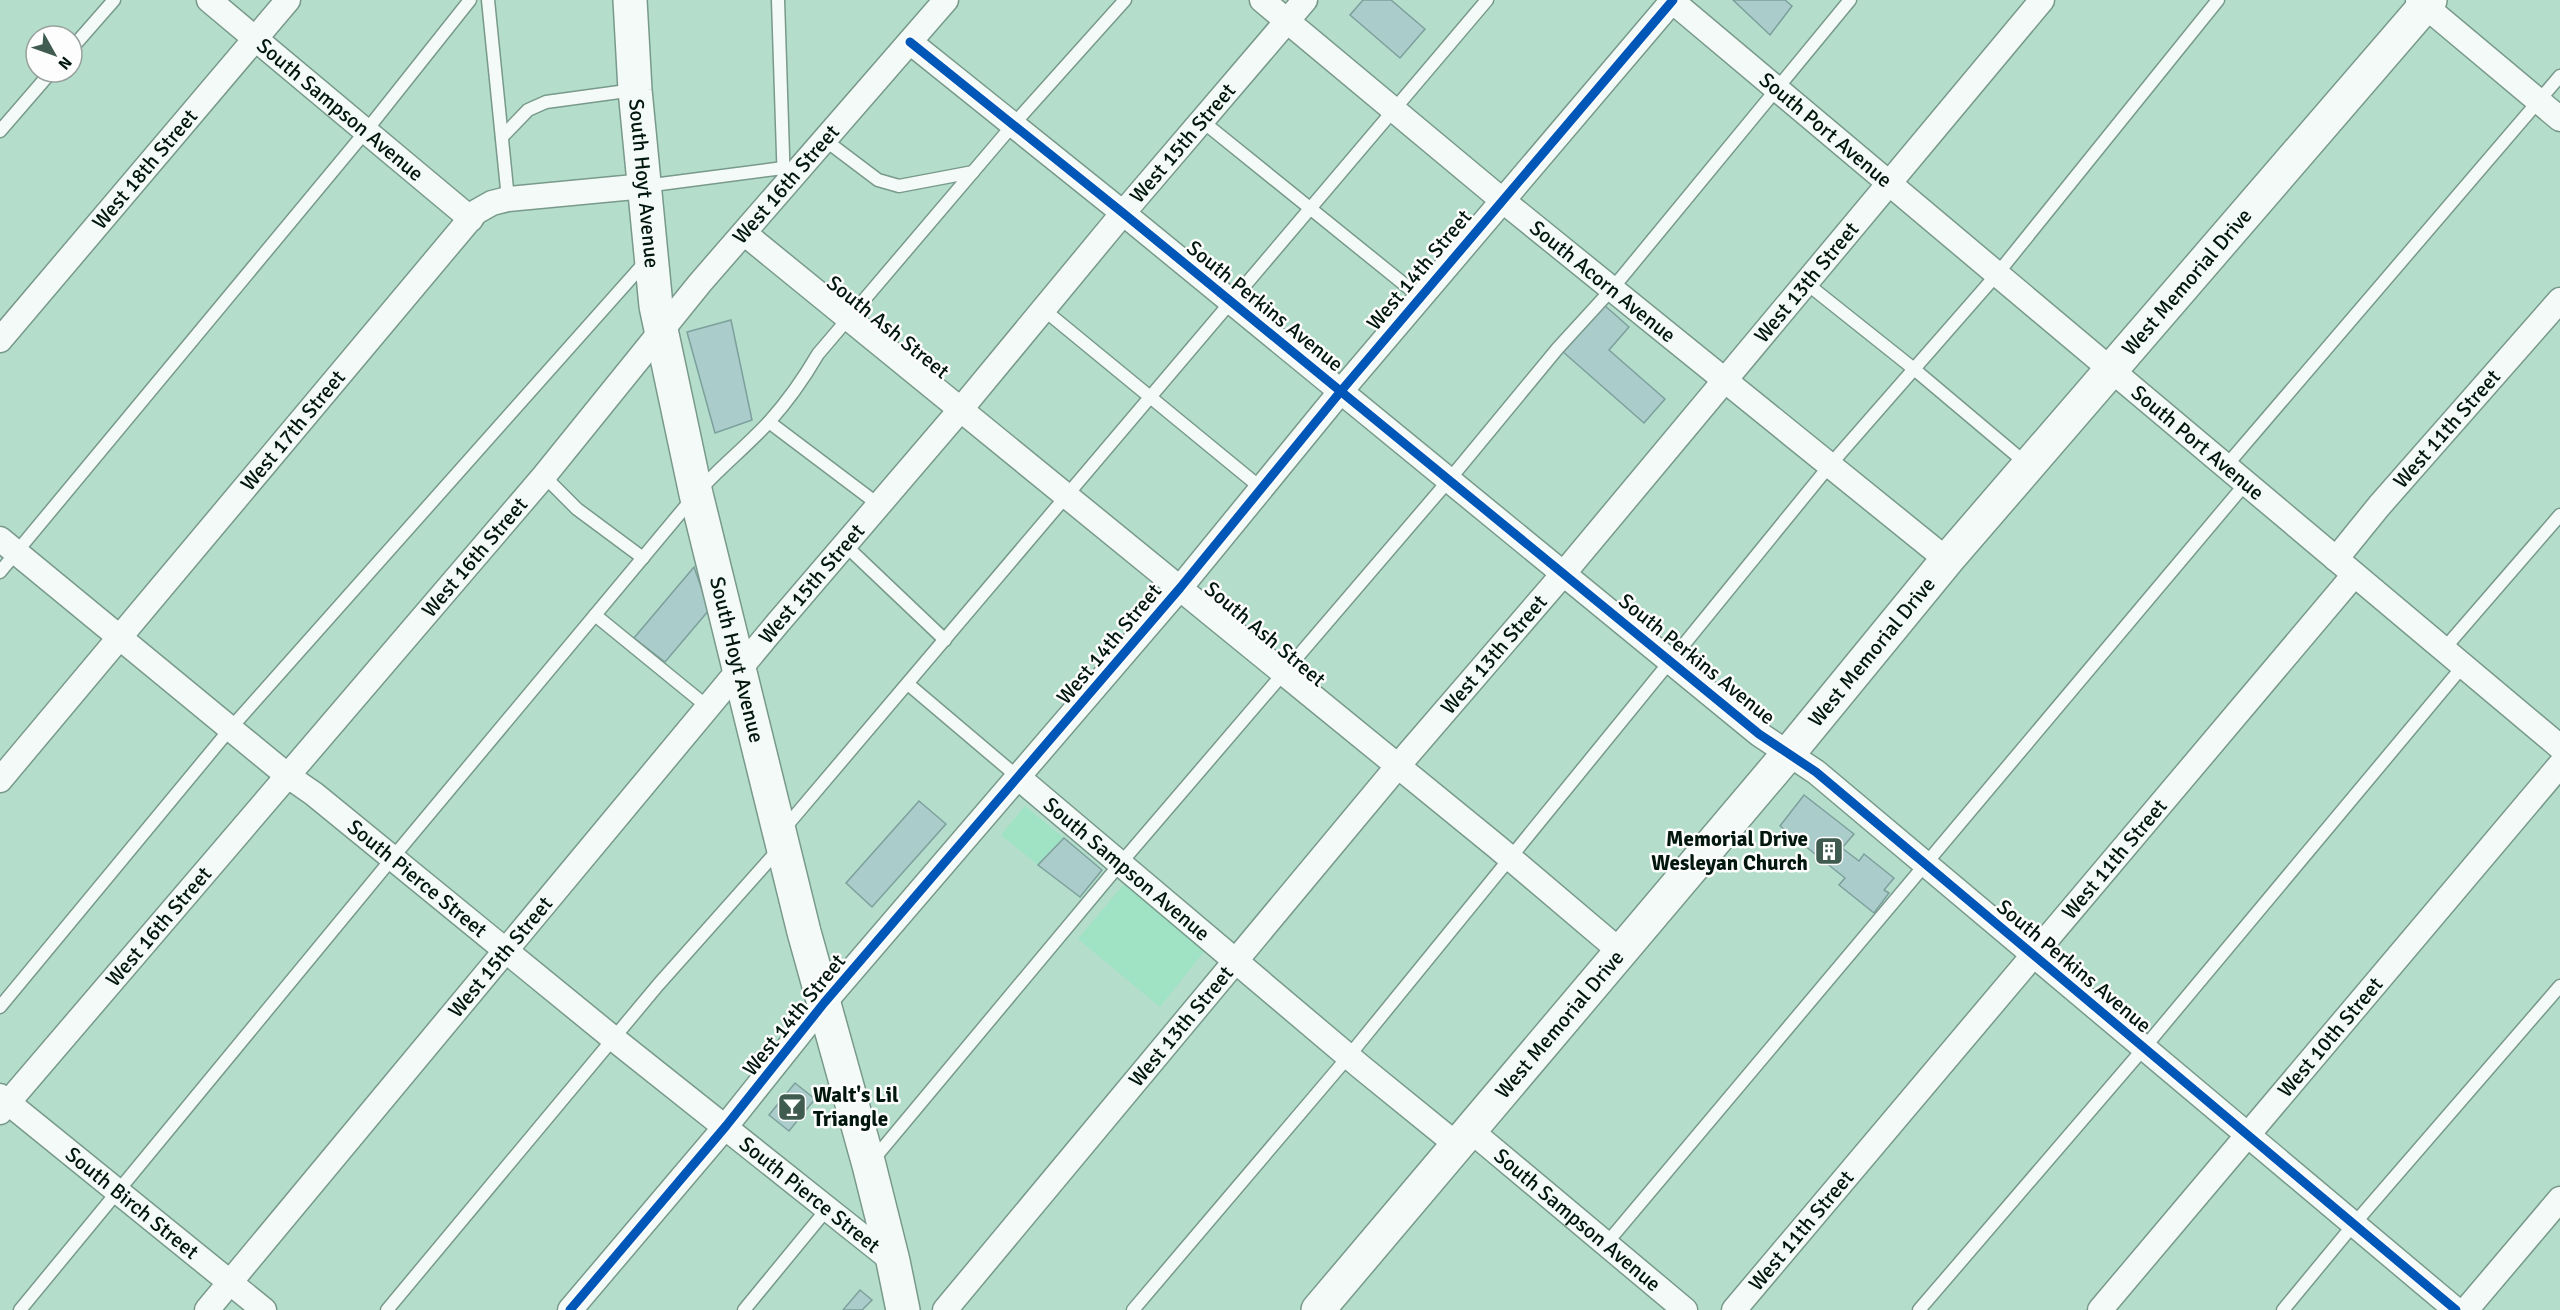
<svg xmlns="http://www.w3.org/2000/svg" width="2560" height="1310" viewBox="0 0 2560 1310" font-family="Signika,sans-serif">
<style>
.built{fill:#9fe2c4}
.building{fill:#aaccca;stroke:#7da09d;stroke-width:1.5}
.lines{fill:none;stroke-linecap:round;stroke-linejoin:round}
.service-casing{stroke:#78998b;stroke-width:15}
.minor-casing{stroke:#78998b;stroke-width:27}
.secondary-casing{stroke:#78998b;stroke-width:36}
.service{stroke:#f4faf7;stroke-width:12}
.minor{stroke:#f4faf7;stroke-width:24}
.secondary{stroke:#f4faf7;stroke-width:33}
.cycleway-casing{stroke:#fdfdfd;stroke-width:13}
.cycleway{stroke:#0057b8;stroke-width:9}
.labels{text-anchor:middle;stroke-width:5;stroke-linejoin:round;paint-order:stroke}
.street-label{font-size:21px;fill:#01160d;stroke:#fdfdfd}
.poi-label{font-size:21px;font-weight:bold;fill:#01160d;stroke:#fdfdfd;text-anchor:end}
</style>
<rect width="100%" height="100%" fill="#b4decb"/>
<g class="built">
<path d="M 1025,806 L 1064,838 L 1038,865 L 1001,835 Z"/>
<path d="M 1124,884 L 1206,949 L 1160,1007 L 1078,939 Z"/>
</g>
<g class="building">
<path d="M 1363,0 L 1391,0 L 1425,29 L 1400,58 L 1350,15 Z"/>
<path d="M 1733,0 L 1785,0 L 1792,6 L 1770,35 Z"/>
<path d="M 1603,304 L 1629,327 L 1609,350 L 1665,399 L 1644,423 L 1562,351 Z"/>
<path d="M 731,320 L 752,420 L 715,433 L 687,332 Z"/>
<path d="M 694,567 L 709,610 L 665,662 L 634,638 Z"/>
<path d="M 1804,795 L 1854,834 L 1842,848 L 1859,861 L 1864,854 L 1894,878 L 1884,890 L 1889,893 L 1874,913 L 1839,885 L 1845,878 L 1780,826 Z"/>
<path d="M 919,801 L 946,824 L 872,907 L 846,883 Z"/>
<path d="M 1064,838 L 1102,870 L 1080,897 L 1038,865 Z"/>
<path d="M 795,1083 L 815,1099 L 789,1131 L 769,1115 Z"/>
<path d="M 860,1290 L 872,1300 L 862,1310 L 843,1310 Z"/>
</g>
<g class="lines">
<g class="service-casing">
<g id="service">
<path d="M 488,0 L 508,199"/>
<path d="M 778,0 L 784,185"/>
<path d="M 72,48 L 114,0"/>
<path d="M 1202,121 L 1420,297"/>
<path d="M 0,131 L 51,72"/>
<path d="M 502,137 L 528,110 L 546,102 L 634,90"/>
<path d="M 825,140 L 878,180 L 899,186 L 973,172"/>
<path d="M 645,186 L 783,168"/>
<path d="M 1806,283 L 1914,369 L 2028,465"/>
<path d="M 1043,309 L 1261,488"/>
<path d="M 769,422 L 879,505"/>
<path d="M 2226,466 L 2560,76"/>
<path d="M 544,476 L 577,509 L 643,558"/>
<path d="M 845,545 L 945,640"/>
<path d="M 0,572 L 366,131 L 470,0"/>
<path d="M 595,615 L 709,708"/>
<path d="M 2444,649 L 2560,515"/>
<path d="M 908,684 L 1019,778"/>
<path d="M 783,830 L 1487,0"/>
<path d="M 0,1007 L 230,729 L 647,260"/>
<path d="M 873,1160 L 1120,864 L 1449,480 L 1558,348 L 1612,289 L 1850,0"/>
<path d="M 1606,1244 L 2246,483"/>
<path d="M 20,1310 L 404,844 L 696,494 C 719,468 746,447 769,422 C 787,402 804,378 818,354 L 1012,126 L 1125,0"/>
<path d="M 387,1310 L 658,985 L 779,849"/>
<path d="M 744,1310 L 827,1209"/>
<path d="M 1133,1310 L 1348,1057 L 1830,465 L 1998,273 L 2218,0"/>
<path d="M 1919,1310 L 2144,1048 L 2463,666"/>
<path d="M 2283,1310 L 2354,1224 L 2560,986"/>
</g>
</g>
<g class="minor-casing">
<g id="minor">
<path id="s1" d="M 209,0 L 471,219"/>
<path id="s2" d="M 1262,0 L 1502,200 L 1947,560"/>
<path id="s3" d="M 1671,0 L 2560,747"/>
<path d="M 2418,0 L 2560,119"/>
<path d="M 910,42 L 1123,213 L 1759,734 L 1816,772 L 2456,1310"/>
<path d="M 744,233 L 1496,846 L 1621,952"/>
<path id="s4" d="M 0,340 L 288,0"/>
<path id="s5" d="M 0,539 L 288,776 L 314,794 L 614,1039 L 893,1261"/>
<path id="s6" d="M 2336,559 L 2379,506 L 2560,300"/>
<path id="s7" d="M 1019,778 L 1361,1067 L 1457,1145"/>
<path id="s8" d="M 0,780 L 476,212 L 492,203 L 508,199 L 645,186"/>
<path id="s9" d="M 0,1096 L 264,1310"/>
<path id="s10" d="M 0,1112 L 544,476 L 700,283 L 946,0"/>
<path id="s11" d="M 1470,1130 L 1685,1310"/>
<path id="s12" d="M 207,1310 L 777,624 L 961,409 L 1123,213 L 1305,0"/>
<path d="M 570,1310 L 726,1126 L 824,1003 L 1180,588 L 1341,391 L 1673,0"/>
<path id="s13" d="M 945,1310 L 1397,767 L 1564,573 L 2042,0"/>
<path id="s14" d="M 1734,1310 L 2354,575"/>
<path id="s15" d="M 2100,1310 L 2560,765"/>
<path d="M 2466,1310 L 2560,1199"/>
</g>
</g>
<g class="secondary-casing">
<g id="secondary">
<path id="s16" d="M 630,0 L 635,90 L 656,306 L 696,494 L 804,932 L 869,1165 L 893,1261 L 903,1310"/>
<path id="s17" d="M 1318,1310 L 1788,754 L 1947,560 L 2430,0"/>
</g>
</g>
<use href="#service" class="service"/>
<use href="#minor" class="minor"/>
<use href="#secondary" class="secondary"/>
<g class="cycleway-casing">
<g id="cycleway">
<path d="M 910,42 L 1123,213 L 1759,734 L 1816,772 L 2456,1310"/>
<path d="M 570,1310 L 726,1126 L 824,1003 L 1180,588 L 1341,391 L 1673,0"/>
</g>
</g>
<use href="#cycleway" class="cycleway"/>
</g>
<defs>
<g id="building-square" transform="scale(1.5)"><rect x="-9" y="-9" width="18" height="18" rx="4" fill="#405c50" stroke="#fdfdfd"/><path d="M-4-6H4V6H1V3H-1V6H-4ZM-2.5-4.3h1.7v1.8h-1.7ZM.8-4.3h1.7v1.8H.8ZM-2.5-1h1.7V.8h-1.7ZM.8-1h1.7V.8H.8Z" fill="#fff"/></g>
<g id="bar-square" transform="scale(1.5)"><rect x="-9" y="-9" width="18" height="18" rx="4" fill="#405c50" stroke="#fdfdfd"/><path d="M-6-5H6L.8 .8V4.5H3.5V6h-7V4.5H-.8V.8Z" fill="#fff"/></g>
</defs>
<g fill-rule="evenodd">
<use href="#building-square" x="1829" y="851"/>
<use href="#bar-square" x="792" y="1107"/>
</g>
<g class="labels">
<g class="street-label">
<text dy="7" stroke="none"><textPath href="#s1" startOffset="171">South Sampson Avenue</textPath></text>
<text dy="7" stroke="none"><textPath href="#s3" startOffset="202">South Port Avenue</textPath></text>
<text dy="7" stroke="none"><textPath href="#s12" startOffset="1521">West 15th Street</textPath></text>
<text dy="7" stroke="none"><textPath href="#s4" startOffset="224">West 18th Street</textPath></text>
<text dy="7" stroke="none"><textPath href="#s16" startOffset="184">South Hoyt Avenue</textPath></text>
<text dy="7" stroke="none"><textPath href="#s10" startOffset="1216">West 16th Street</textPath></text>
<text transform="translate(1419 270) rotate(-50)" y="7">West 14th Street</text>
<text dy="7" stroke="none"><textPath href="#s2" startOffset="442">South Acorn Avenue</textPath></text>
<text dy="7" stroke="none"><textPath href="#s13" startOffset="1341">West 13th Street</textPath></text>
<text dy="7" stroke="none"><textPath href="#s17" startOffset="1346">West Memorial Drive</textPath></text>
<text transform="translate(1265 306) rotate(39)" y="7">South Perkins Avenue</text>
<text transform="translate(888 327) rotate(39)" y="7">South Ash Street</text>
<text dy="7" stroke="none"><textPath href="#s6" startOffset="171">West 11th Street</textPath></text>
<text dy="7" stroke="none"><textPath href="#s8" startOffset="456">West 17th Street</textPath></text>
<text dy="7" stroke="none"><textPath href="#s3" startOffset="688">South Port Avenue</textPath></text>
<text dy="7" stroke="none"><textPath href="#s10" startOffset="730">West 16th Street</textPath></text>
<text dy="7" stroke="none"><textPath href="#s12" startOffset="945">West 15th Street</textPath></text>
<text transform="translate(1265 634) rotate(40)" y="7">South Ash Street</text>
<text transform="translate(1109 644) rotate(-50)" y="7">West 14th Street</text>
<text dy="7" stroke="none"><textPath href="#s17" startOffset="860">West Memorial Drive</textPath></text>
<text dy="7" stroke="none"><textPath href="#s13" startOffset="855">West 13th Street</textPath></text>
<text transform="translate(1697 659) rotate(39)" y="7">South Perkins Avenue</text>
<text dy="7" stroke="none"><textPath href="#s16" startOffset="670">South Hoyt Avenue</textPath></text>
<text dy="7" stroke="none"><textPath href="#s14" startOffset="590">West 11th Street</textPath></text>
<text dy="7" stroke="none"><textPath href="#s7" startOffset="141">South Sampson Avenue</textPath></text>
<text dy="7" stroke="none"><textPath href="#s5" startOffset="538">South Pierce Street</textPath></text>
<text dy="7" stroke="none"><textPath href="#s10" startOffset="244">West 16th Street</textPath></text>
<text dy="7" stroke="none"><textPath href="#s12" startOffset="459">West 15th Street</textPath></text>
<text transform="translate(2074 966) rotate(40)" y="7">South Perkins Avenue</text>
<text transform="translate(794 1015) rotate(-51)" y="7">West 14th Street</text>
<text dy="7" stroke="none"><textPath href="#s17" startOffset="374">West Memorial Drive</textPath></text>
<text dy="7" stroke="none"><textPath href="#s13" startOffset="369">West 13th Street</textPath></text>
<text dy="7" stroke="none"><textPath href="#s15" startOffset="357">West 10th Street</textPath></text>
<text dy="7" stroke="none"><textPath href="#s5" startOffset="1042">South Pierce Street</textPath></text>
<text dy="7" stroke="none"><textPath href="#s9" startOffset="170">South Birch Street</textPath></text>
<text dy="7" stroke="none"><textPath href="#s11" startOffset="140">South Sampson Avenue</textPath></text>
<text dy="7" stroke="none"><textPath href="#s14" startOffset="104">West 11th Street</textPath></text>
</g>
<g class="poi-label">
<text x="1808" y="846">Memorial Drive<tspan x="1808" dy="24">Wesleyan Church</tspan></text>
<text x="813" y="1102" text-anchor="start">Walt's Lil<tspan x="813" dy="24">Triangle</tspan></text>
</g>
</g>
<g transform="translate(54 54) rotate(130)"><circle r="28" fill="#fdfdfd" stroke="#98a19d" stroke-width="1.5"/>
<path d="M0-4.5L10 22L0 15L-10 22Z" fill="#405c50"/>
<text y="-9" font-size="16" font-weight="bold" text-anchor="middle" fill="#01160d">N</text>
</g>
</svg>
